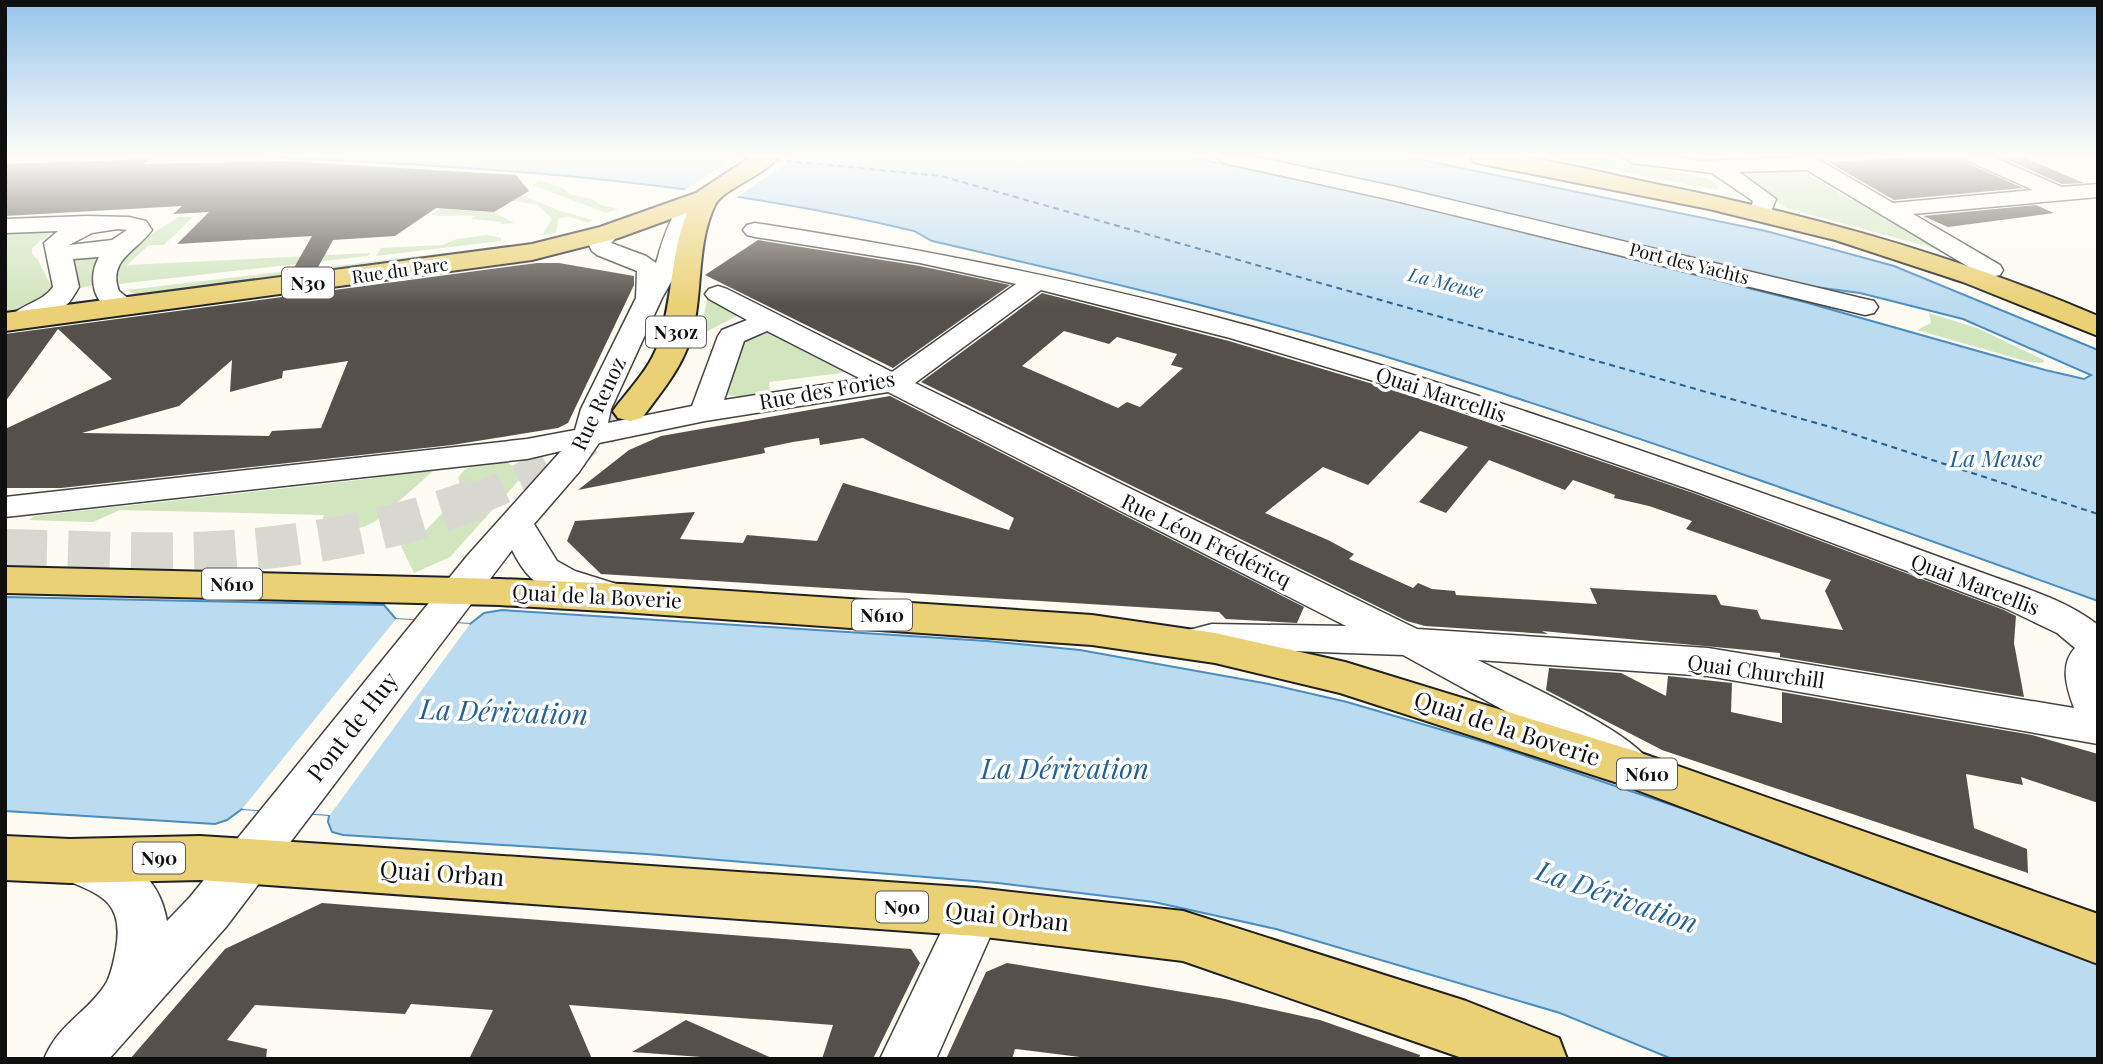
<svg xmlns="http://www.w3.org/2000/svg" width="2103" height="1064" viewBox="0 0 2103 1064" font-family="'Playfair Display',serif">
<style>
.green{fill:#d1e5be}
.water{fill:#bbdbf0;stroke:#4a8dbf;stroke-width:2}
.pier{fill:#fdfbf2}
.lines{fill:none;stroke-linecap:round;stroke-linejoin:round}
.ferry{stroke:#256093;stroke-width:2;stroke-dasharray:6 4.5;stroke-linecap:butt}
.building{fill:#56504c;fill-rule:evenodd}
.major-tunnel-far1{stroke:#d9d8d0;stroke-width:32;stroke-dasharray:32 17;stroke-linecap:butt}
.major-tunnel{stroke:#d9d8d0;stroke-width:42;stroke-dasharray:42 21;stroke-linecap:butt}
.minor-casing{stroke:#424242;stroke-width:3}
.major-casing{stroke:#202020;stroke-width:4}
.minor{fill:#fff;fill-rule:evenodd}
.major{fill:#ead175;fill-rule:evenodd}
.labels{text-anchor:middle;stroke-width:7;stroke-linejoin:round;paint-order:stroke}
.far-street-label{font-size:18px;fill:#0f0f0f;stroke:#fff}
.shield{fill:#fff;stroke:#575757;stroke-width:2}
.shield-label{font-size:19px;font-weight:bold;fill:#0f0f0f}
.far-water-label{font-size:19px;font-style:italic;fill:#256093;stroke:#fff}
.street-label{font-size:21px;fill:#0f0f0f;stroke:#fff}
.water-label{font-size:23px;font-style:italic;fill:#256093;stroke:#fff}
.near-street-label{font-size:24px;fill:#0f0f0f;stroke:#fff}
.near-water-label{font-size:28px;font-style:italic;fill:#256093;stroke:#fff}
</style>
<rect width="100%" height="100%" fill="#fdfbf2"/>
<g class="green">
<path d="M 1548,157 L 1597,157 L 1707,178 L 1719,186 L 1717,190 Z"/>
<path d="M 1796,167 L 1815,171 L 1804,172 L 1851,200 L 1863,199 L 1940,250 L 1786,208 L 1737,175 L 1735,172 Z"/>
<path d="M 539,180 L 563,188 L 569,194 L 592,199 L 601,205 L 618,209 L 606,213 L 533,185 Z"/>
<path d="M 519,194 L 560,211 L 593,220 L 588,223 L 568,216 L 558,219 L 556,233 L 542,235 L 552,219 L 538,205 L 509,200 Z"/>
<path d="M 440,209 L 494,212 L 514,223 L 500,224 L 502,222 L 471,219 L 476,216 C 461,214 447,217 431,215 Z"/>
<path d="M 178,217 L 193,217 L 164,245 L 149,245 L 127,265 L 370,253 L 368,256 L 119,284 C 119,279 117,271 118,267 C 126,245 161,230 178,217 Z"/>
<path d="M 5,230 L 53,230 L 32,248 L 32,254 L 38,260 L 53,290 L 41,302 L 5,313 Z"/>
<path d="M 487,235 L 501,238 L 501,241 L 376,256 L 381,248 L 442,245 L 457,239 Z"/>
<path d="M 101,253 L 95,267 L 93,285 L 81,288 L 72,260 Z"/>
<path d="M 445,253 L 453,254 L 321,274 L 325,267 Z"/>
<path d="M 287,271 L 282,278 L 154,295 L 135,294 L 127,290 Z"/>
<path d="M 707,299 L 739,315 L 700,335 Z"/>
<path d="M 1929,313 L 1977,328 L 2044,360 L 2043,363 L 2029,362 L 1917,330 L 1931,323 Z"/>
<path d="M 763,332 L 771,332 L 846,370 L 841,373 L 769,382 L 770,394 L 747,398 L 727,395 L 741,341 Z"/>
<path d="M 504,461 L 520,470 L 521,478 L 450,557 L 414,573 L 401,546 L 425,531 L 464,491 L 458,479 C 466,462 486,462 504,461 Z"/>
<path d="M 430,469 L 433,471 L 379,519 L 366,526 L 356,529 L 319,528 L 324,515 L 120,510 L 93,522 L 29,520 L 34,516 L 368,479 Z"/>
</g>
<g class="water">
<path d="M 261,157 L 1189,157 L 1400,201 L 1808,303 L 2045,370 L 2084,379 L 2091,375 L 1963,319 L 1860,293 L 1800,285 L 1245,157 L 1408,157 L 1766,231 L 1894,266 L 2098,350 L 2098,601 C 1871,519 1644,437 1413,365 C 1256,316 1093,278 932,241 L 914,231 C 700,180 480,166 261,157 Z"/>
<path d="M 5,597 L 384,605 L 396,619 L 470,624 L 484,613 L 502,610 L 987,641 L 1080,650 L 1269,684 L 1347,702 L 1487,743 L 1681,808 L 1879,879 L 2098,964 L 2098,1059 L 1672,1059 L 1560,1013 L 1276,929 L 1154,902 L 998,883 L 647,854 L 343,835 L 332,832 L 328,822 L 329,815 L 242,809 L 227,820 L 215,824 L 5,811 Z"/>
</g>
<g class="pier">
<path d="M 736,157 L 796,157 L 736,198 L 683,191 Z"/>
<path d="M 396,619 L 470,624 L 330,815 L 242,809 Z"/>
</g>
<g class="lines">
<path class="ferry" d="M 775,160 L 941,176 L 1834,428 L 2098,514"/>
</g>
<g class="building">
<path d="M 1920,157 L 1963,157 L 1967,163 L 2023,188 L 1894,200 L 1828,162 Z"/>
<path d="M 2001,157 L 2023,157 L 2084,183 L 2062,184 Z"/>
<path d="M 150,159 L 143,164 L 286,161 L 516,175 L 529,191 L 494,212 L 436,208 L 395,236 L 333,240 L 317,269 L 291,273 L 312,236 L 177,244 L 209,212 L 173,214 L 182,206 L 5,216 L 5,164 Z"/>
<path d="M 2036,205 L 2054,213 L 1948,227 L 1923,216 Z"/>
<path d="M 758,240 L 920,266 L 1010,285 L 893,368 L 705,275 Z"/>
<path d="M 537,263 L 559,263 L 634,276 L 634,285 L 568,423 L 558,428 L 452,445 L 61,488 L 5,488 L 5,429 L 112,379 L 58,329 L 5,402 L 5,334 ZM 232,360 L 230,392 L 282,378 L 283,371 L 348,361 L 321,428 L 272,431 L 269,436 L 82,433 L 179,406 Z"/>
<path d="M 1042,293 L 1229,341 L 1403,393 L 1696,494 L 2004,610 L 2016,616 L 2014,643 L 2024,697 L 1780,657 L 1780,653 L 1542,631 L 1548,634 L 1425,626 L 1407,621 L 921,382 ZM 1064,331 L 1109,344 L 1117,337 L 1177,354 L 1171,365 L 1183,368 L 1140,407 L 1127,402 L 1118,408 L 1022,366 ZM 1420,431 L 1468,447 L 1419,502 L 1446,513 L 1489,460 L 1565,490 L 1573,480 L 1615,495 L 1614,498 L 1649,506 L 1692,521 L 1686,529 L 1831,580 L 1825,591 L 1843,630 L 1761,619 L 1757,610 L 1721,605 L 1716,595 L 1590,588 L 1597,604 L 1456,595 L 1455,591 L 1432,589 L 1418,583 L 1413,588 L 1349,559 L 1354,554 L 1328,540 L 1265,513 L 1323,467 L 1368,485 Z"/>
<path d="M 890,396 L 1304,607 L 1297,623 L 1226,619 L 1219,612 L 601,574 L 567,541 L 575,521 L 695,512 L 680,539 L 743,543 L 747,535 L 817,541 L 843,483 L 1009,530 L 1014,518 L 863,438 L 820,445 L 819,438 L 793,442 L 764,448 L 765,453 L 578,490 L 629,450 L 661,436 Z"/>
<path d="M 1549,668 L 1621,673 L 1666,696 L 1668,676 L 1732,683 L 1731,712 L 1782,723 L 1782,692 L 2032,735 L 2098,754 L 2098,803 L 2021,777 L 2023,785 L 1966,774 L 1974,828 L 2027,849 L 2028,873 L 1662,750 L 1546,690 Z"/>
<path d="M 322,903 L 911,949 L 920,963 L 873,1059 L 822,1059 L 833,1025 L 569,1005 L 592,1059 L 469,1059 L 493,1010 L 411,1004 L 405,1014 L 255,1005 L 227,1040 L 267,1049 L 266,1059 L 130,1059 L 225,949 Z"/>
<path d="M 1007,963 L 1225,999 L 1320,1020 L 1420,1055 L 1419,1059 L 1096,1059 L 1015,1049 L 1012,1059 L 946,1059 L 986,972 Z"/>
<path d="M 686,1020 L 774,1059 L 729,1059 L 632,1052 Z"/>
</g>
<g class="lines">
<path class="major-tunnel-far1" d="M 474,500 C 531,478 581,447 630,411"/>
<path class="major-tunnel" d="M 5,550 C 85,551 166,557 245,550 C 325,543 404,527 479,498"/>
<g class="minor-casing">
<g id="minor">
<path d="M 1215,157 L 1256,157 L 1392,186 L 1865,299 L 1874,301 L 1878,307 L 1874,313 L 1865,315 L 1392,200 L 1225,163 Z"/>
<path d="M 1622,157 L 1676,157 L 1698,161 L 1814,157 L 1893,203 L 2033,190 L 1968,161 L 1965,157 L 1993,157 L 2062,187 L 2098,184 L 2098,197 L 1913,214 L 2000,265 L 2003,270 L 2000,275 L 1991,277 L 1982,275 L 1807,170 L 1739,172 L 1776,199 L 1768,219 L 1752,219 L 1749,214 L 1753,201 L 1712,173 L 1632,163 Z"/>
<path d="M 705,191 L 713,193 L 716,198 L 693,220 L 679,268 L 662,298 L 611,409 L 608,423 L 692,406 L 718,336 L 722,330 L 747,320 L 709,299 L 705,294 L 709,289 L 718,286 L 727,289 L 892,372 L 1016,284 L 920,263 L 755,237 L 747,235 L 743,230 L 747,225 L 755,223 C 923,249 1088,281 1253,327 C 1447,382 1639,449 1830,517 C 1881,536 1932,554 1983,573 C 2021,587 2065,599 2098,625 L 2098,744 L 1708,676 L 1478,660 C 1516,680 1633,731 1651,764 L 1645,776 C 1617,785 1608,772 1587,756 L 1403,655 L 1238,649 C 1216,650 1192,659 1173,654 L 1167,644 L 1173,634 L 1212,624 L 1346,626 L 888,392 L 705,421 L 599,443 L 579,472 L 534,524 L 557,561 L 575,571 L 626,587 L 632,596 L 626,605 C 604,611 549,594 531,578 C 523,570 517,560 512,550 L 226,927 L 109,1059 L 44,1059 C 59,1023 86,1014 105,985 C 111,976 114,960 116,949 C 125,897 96,894 57,876 L 50,862 L 57,848 L 74,842 C 119,857 158,867 167,921 L 190,897 L 467,556 L 561,451 L 527,459 L 5,517 L 5,497 L 527,439 L 575,430 L 581,409 L 636,298 L 637,271 L 597,255 L 592,251 L 587,241 L 601,228 L 617,228 L 621,233 L 611,243 L 646,256 L 656,263 C 665,234 672,200 705,191 ZM 1041,290 L 1230,338 L 1397,388 L 1697,492 L 2005,608 L 2057,633 L 2075,648 C 2059,665 2067,689 2074,708 L 1708,648 L 1417,629 L 915,383 ZM 767,331 L 861,379 L 724,400 L 744,341 Z"/>
<path d="M 87,216 L 129,217 L 146,221 L 152,230 C 137,251 107,260 119,291 L 139,307 L 135,313 C 101,321 83,285 99,257 L 73,259 L 79,287 C 75,293 71,302 65,306 C 53,318 28,330 12,326 L 8,320 C 19,304 42,303 53,287 L 44,243 L 58,231 L 5,233 L 5,219 ZM 118,229 L 127,230 L 112,240 L 69,245 L 92,233 Z"/>
<path d="M 976,890 L 994,897 L 1001,912 L 936,1059 L 880,1059 L 958,897 Z"/>
</g>
</g>
<g class="major-casing">
<g id="major">
<path d="M 751,157 L 778,157 C 766,175 722,189 715,205 C 694,249 705,301 688,346 C 678,373 658,396 642,418 L 630,421 L 618,418 L 613,411 C 628,390 650,369 658,344 C 673,301 670,255 687,213 L 618,238 L 532,260 L 5,331 L 5,313 L 532,244 L 600,227 L 696,193 Z"/>
<path d="M 1471,157 C 1487,157 1503,156 1519,157 C 1564,162 1610,175 1655,184 C 1807,214 1955,255 2098,316 L 2098,336 L 1963,282 L 1835,240 L 1709,209 L 1482,164 L 1474,162 Z"/>
<path d="M 5,567 L 499,579 L 622,584 L 1092,615 L 1215,633 L 1345,662 L 1638,752 L 2098,914 L 2098,964 L 1621,784 L 1340,693 L 1215,663 L 1092,645 L 622,612 L 499,605 L 5,593 Z"/>
<path d="M 5,836 L 70,839 L 200,836 L 355,846 L 976,888 L 1183,911 L 1466,1001 L 1559,1038 L 1567,1059 L 1465,1059 L 1183,961 L 976,936 L 200,880 L 70,883 L 5,880 Z"/>
</g>
</g>
<use href="#minor" class="minor"/>
<use href="#major" class="major"/>
</g>
<linearGradient id="sky" x2="0" y2="1"><stop stop-color="#96c4eb"/><stop offset="0.51" stop-color="#fefdf9"/><stop offset="1" stop-color="#fefdf9" stop-opacity="0"/></linearGradient>
<rect width="2103" height="306" fill="url(#sky)"/>
<g class="labels">
<g class="far-street-label">
<text transform="translate(1689 264) rotate(14)" y="6">Port des Yachts</text>
<text transform="translate(400 271) rotate(-8)" y="6">Rue du Parc</text>
</g>
<g class="shield">
<rect x="282" y="267.5" width="52" height="31" rx="5"/>
<rect x="646" y="316.5" width="60" height="31" rx="5"/>
<rect x="202" y="568.5" width="60" height="31" rx="5"/>
<rect x="852" y="599.5" width="60" height="31" rx="5"/>
<rect x="1617" y="758.5" width="60" height="31" rx="5"/>
<rect x="133" y="842.5" width="52" height="31" rx="5"/>
<rect x="876" y="891.5" width="52" height="31" rx="5"/>
</g>
<g class="shield-label">
<text x="308" y="290">N30</text>
<text x="676" y="339">N30z</text>
<text x="232" y="591">N610</text>
<text x="882" y="622">N610</text>
<text x="1647" y="781">N610</text>
<text x="159" y="865">N90</text>
<text x="902" y="914">N90</text>
</g>
<g class="far-water-label">
<text transform="translate(1446 283) rotate(14)" y="7">La Meuse</text>
</g>
<g class="street-label">
<text transform="translate(827 391) rotate(-10)" y="7">Rue des Fories</text>
<text transform="translate(1441 395) rotate(18)" y="7">Quai Marcellis</text>
<text transform="translate(599 404) rotate(-65)" y="7">Rue Renoz</text>
<text transform="translate(1206 541) rotate(26)" y="7">Rue Léon Frédéricq</text>
<text transform="translate(1975 585) rotate(21)" y="7">Quai Marcellis</text>
<text transform="translate(597 597) rotate(3)" y="7">Quai de la Boverie</text>
<text transform="translate(1756 672) rotate(8)" y="7">Quai Churchill</text>
</g>
<g class="water-label">
<text x="1996" y="467">La Meuse</text>
</g>
<g class="near-street-label">
<text transform="translate(353 727) rotate(-52)" y="8">Pont de Huy</text>
<text transform="translate(1507 729) rotate(18)" y="8">Quai de la Boverie</text>
<text transform="translate(442 874) rotate(4)" y="8">Quai Orban</text>
<text transform="translate(1007 917) rotate(6)" y="8">Quai Orban</text>
</g>
<g class="near-water-label">
<text transform="translate(504 712) rotate(2)" y="10">La Dérivation</text>
<text x="1065" y="779">La Dérivation</text>
<text transform="translate(1617 897) rotate(19)" y="10">La Dérivation</text>
</g>
</g>
<rect width="2103" height="1064" fill="none" stroke="#0f0f0f" stroke-width="14"/>
</svg>
